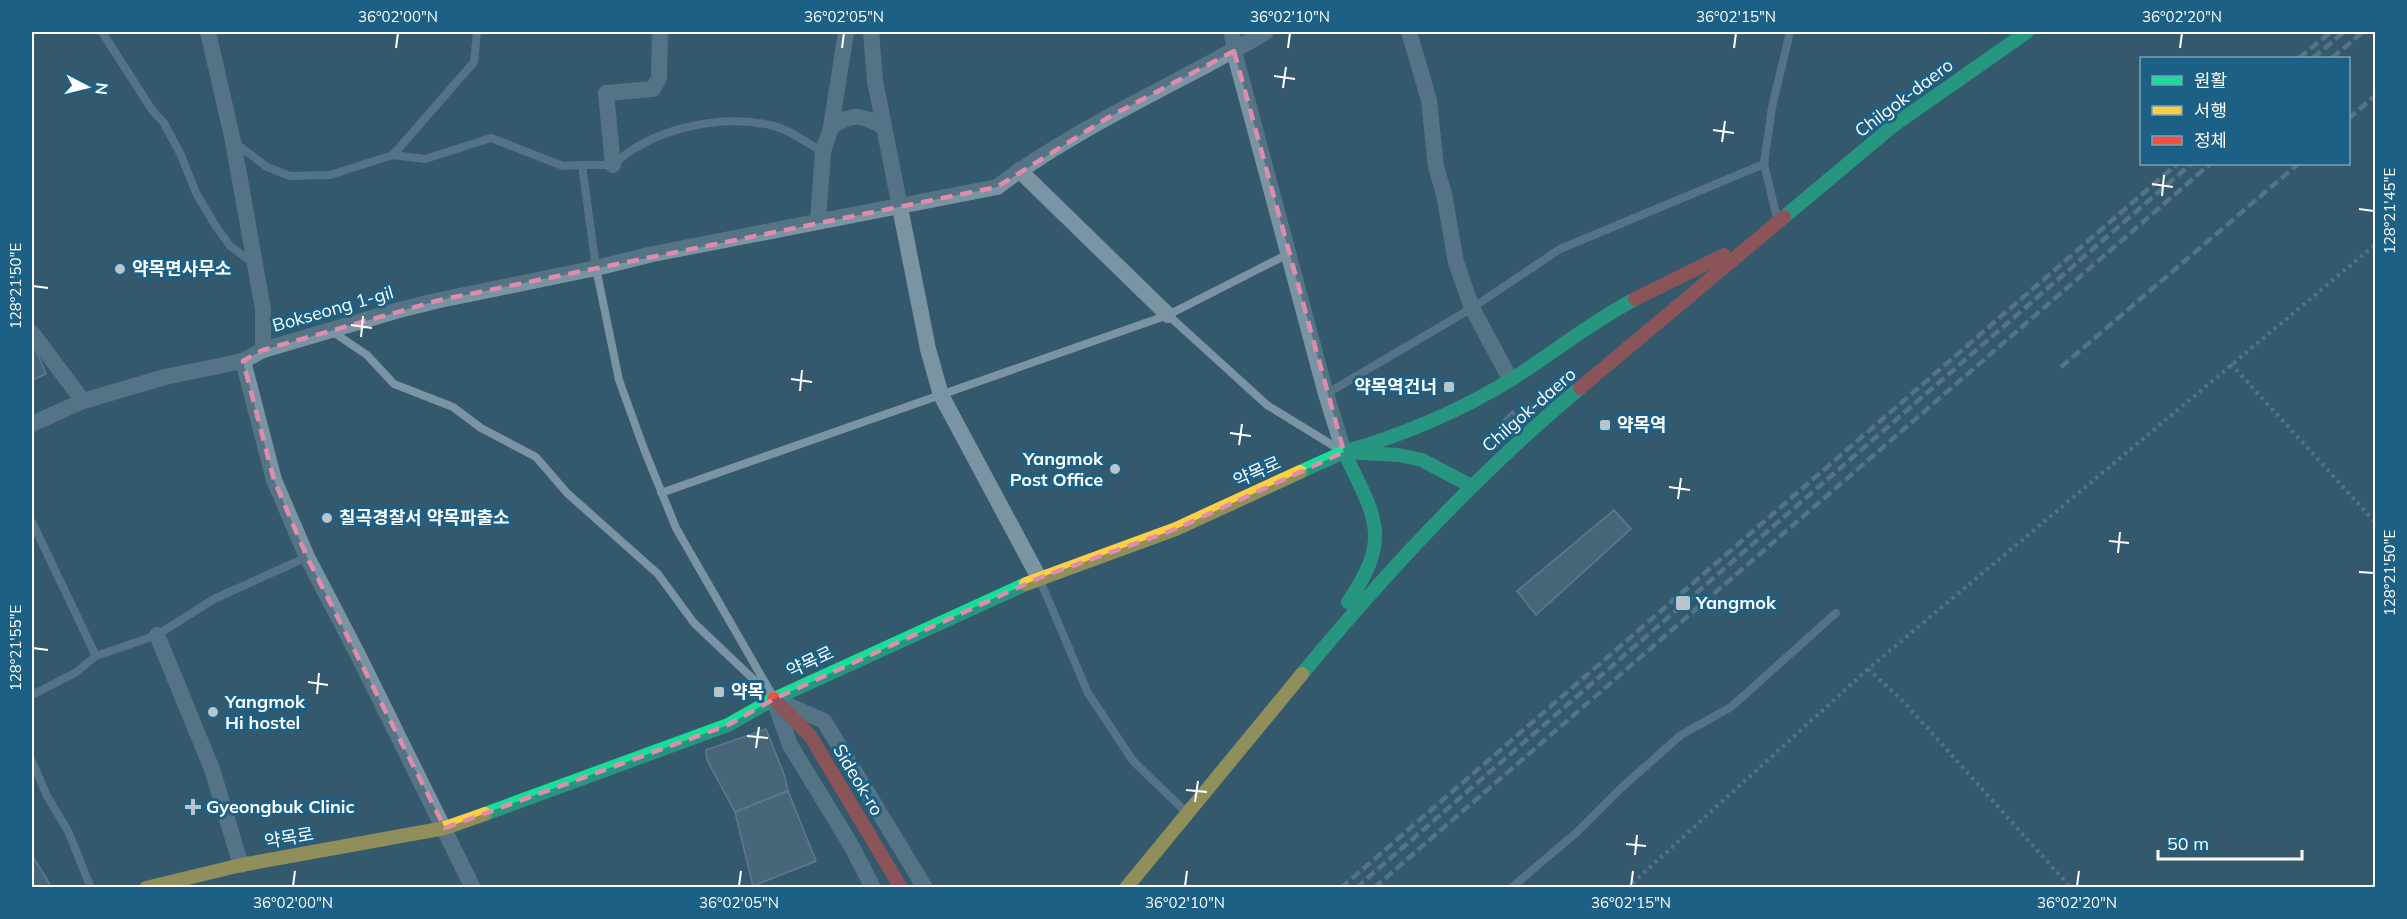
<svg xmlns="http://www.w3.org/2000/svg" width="2407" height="919" viewBox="0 0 2407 919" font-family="Mulish,'Noto Sans KR',sans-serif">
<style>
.building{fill:#5d7988;stroke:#8ea4b1;stroke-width:1.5}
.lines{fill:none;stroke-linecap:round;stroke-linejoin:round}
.path{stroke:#7a94a3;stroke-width:4;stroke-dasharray:3 4.5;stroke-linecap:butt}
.lane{stroke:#7a94a3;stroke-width:8}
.street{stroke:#7a94a3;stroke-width:16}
.fast{stroke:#16e098;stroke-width:14}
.slow{stroke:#ffcf43;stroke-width:14}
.jam{stroke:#f24e42;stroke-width:14}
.rail{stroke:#7b95a3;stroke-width:4.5;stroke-dasharray:10 4.5;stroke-linecap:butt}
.marked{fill:none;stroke:#e08cad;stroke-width:4.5;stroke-dasharray:12 8;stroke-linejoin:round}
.ticks{fill:none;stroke:#fff;stroke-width:2}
.poi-dot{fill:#b8c5cc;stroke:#1c6185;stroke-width:2}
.labels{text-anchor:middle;stroke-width:6;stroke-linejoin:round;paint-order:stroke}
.street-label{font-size:18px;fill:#fff;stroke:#1c6185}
.poi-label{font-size:18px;font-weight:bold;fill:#fff;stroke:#1c6185;text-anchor:start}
.neatline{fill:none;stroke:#fff;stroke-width:2}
.ticks-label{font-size:15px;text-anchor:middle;fill:#fff}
</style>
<rect width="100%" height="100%" fill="#34596d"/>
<g class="building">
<path d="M 32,340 L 46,374 L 32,380 Z"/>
<path d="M 1513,411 L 1519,421 L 1502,436 L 1497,426 Z"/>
<path d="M 1614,510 L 1631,529 L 1536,615 L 1517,591 Z"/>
<path d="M 766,729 L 785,777 L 788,791 L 735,812 L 707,760 L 706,750 Z"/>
<path d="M 788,791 L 816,861 L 753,886 L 735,812 Z"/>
<path d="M 32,855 L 52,888 L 32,888 Z"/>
</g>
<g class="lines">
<g class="path">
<path d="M 2231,364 L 2376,523"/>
<path d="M 1868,669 L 1904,702 L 2071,888"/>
<path d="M 1627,888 L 1868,669 L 2376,244"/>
</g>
<g class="lane">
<path d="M 102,32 L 152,110 L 164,123 L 181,155 L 196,193 L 215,225 L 230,246 L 252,262"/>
<path d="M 234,142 L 267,167 L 290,176 L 330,175 L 393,155 L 425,159 L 491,138 L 563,166 L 582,165 L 596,268 L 619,380 L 644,449 L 676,528 L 774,698"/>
<path d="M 393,155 L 474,62 L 477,32"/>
<path d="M 582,165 L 613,165 C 652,128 722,113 774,126 C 791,130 808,144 823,152"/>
<path d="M 1777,218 L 1764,164 L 1772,107 L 1790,32"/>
<path d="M 1168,315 L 1267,405 L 1342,451"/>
<path d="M 330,330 L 367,355 L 394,384 L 453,407 L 481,428 L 536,457 L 567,493 L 658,574 L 694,623 L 767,692"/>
<path d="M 1326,394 L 1472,308 L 1560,249 L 1764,164"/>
<path d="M 661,493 L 1168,315 L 1288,254"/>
<path d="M 32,522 L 96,656"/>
<path d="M 1039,578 L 1088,693 L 1133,761 L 1185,811"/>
<path d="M 32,695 L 75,673 L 96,656 L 157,635 L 214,599 L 307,557"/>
<path d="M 32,761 L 47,796 L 68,831 L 91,888"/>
<path d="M 1511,888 L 1576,833 L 1620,789 L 1681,735 L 1731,707 L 1836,613"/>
</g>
<g class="street">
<path d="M 208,32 L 233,141 L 263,309 L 263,350"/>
<path d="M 871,32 L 875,81 L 928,349 L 941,395 L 1039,578"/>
<path d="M 1232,32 L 1234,51 L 1326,394 L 1344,452"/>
<path d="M 1409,32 L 1429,100 L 1436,167 L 1444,194 L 1456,262 L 1472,308 L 1510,379"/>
<path d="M 831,127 C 854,112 861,115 884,127"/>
<path d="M 613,165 L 606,93 L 653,89 L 659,78 L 660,32"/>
<path d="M 1019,170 L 1168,315"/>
<path d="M 818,221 L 823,152 L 831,127 L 846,32"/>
<path d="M 32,333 L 83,401"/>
<path d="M 243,361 L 274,480 L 307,557 L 358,655 L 473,888"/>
<path d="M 32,424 L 83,401 L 165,377 L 243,361 L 263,350 L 399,310 L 440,300 L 596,268 L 653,254 L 997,187 C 1080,125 1177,84 1266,32"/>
<path d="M 157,635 L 212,769 L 241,865"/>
<path d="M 781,702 L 824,721 L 925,888"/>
<path d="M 775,703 L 790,745 L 851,845 L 873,888"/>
</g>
<g class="fast">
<path d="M 1784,217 L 1894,125 L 2027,32"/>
<path d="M 1300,472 L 1344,452 L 1399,455 L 1422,460 L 1471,486"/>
<path d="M 1348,602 C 1393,537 1375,517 1344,452 C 1403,435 1460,411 1512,379 C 1553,353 1591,322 1635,299"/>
<path d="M 1302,674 C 1387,571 1478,473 1580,388"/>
<path d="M 485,814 L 728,725 L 774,699 L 1026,584"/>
</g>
<g class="slow">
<path d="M 1026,584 L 1176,529 L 1300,472"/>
<path d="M 146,888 L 241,865 L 445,828 L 485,814"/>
<path d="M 1126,888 L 1302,674"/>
</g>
<g class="jam">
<path d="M 1635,299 L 1724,255"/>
<path d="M 1580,388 L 1784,217"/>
<path d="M 774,699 L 811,737 L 901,888"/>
</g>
<g class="rail">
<path d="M 2299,58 L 2331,32"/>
<path d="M 2313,58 L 2344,32"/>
<path d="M 2332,58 L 2363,32"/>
<path d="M 2348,119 L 2376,95"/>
<path d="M 2061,367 L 2298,164"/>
<path d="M 1341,888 L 2177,164"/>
<path d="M 1356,888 L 2191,164"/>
<path d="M 1374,888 L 2210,164"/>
</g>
</g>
<path d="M0 0H2407V919H0ZM 1234,51 L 1344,452 L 1176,529 L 1039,578 L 774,699 L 728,725 L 445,828 L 307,557 L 274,480 L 243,361 L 263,350 L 440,300 L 997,187 L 1109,117 Z" fill="#34596d" fill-opacity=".55" fill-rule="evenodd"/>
<path class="marked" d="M 1234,51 L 1344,452 L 1176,529 L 1039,578 L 774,699 L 728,725 L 445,828 L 307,557 L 274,480 L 243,361 L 263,350 L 440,300 L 997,187 L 1109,117 Z"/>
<path class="ticks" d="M 396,48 L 398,33M 842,48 L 844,33M 1288,48 L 1290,33M 1734,48 L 1736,33M 2180,48 L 2182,33M 1274,76 L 1295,79M 1283,88 L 1286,67M 1713,130 L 1734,133M 1722,142 L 1725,121M 2152,184 L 2173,187M 2162,196 L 2164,175M 2359,209 L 2374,211M 33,286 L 48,288M 351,325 L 372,328M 361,337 L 363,316M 791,379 L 812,382M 800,391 L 802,370M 1230,433 L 1251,436M 1239,445 L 1242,424M 1669,487 L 1690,490M 1678,499 L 1681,478M 2109,541 L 2129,543M 2118,553 L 2120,532M 2359,572 L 2374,573M 33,648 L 48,650M 308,682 L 328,685M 317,694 L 319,673M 747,736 L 768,738M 756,748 L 759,727M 1186,790 L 1207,792M 1195,802 L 1198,781M 1626,844 L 1646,846M 1635,855 L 1637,835M 293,886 L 295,871M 739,886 L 741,871M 1185,886 L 1187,871M 1631,886 L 1633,871M 2077,886 L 2079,871"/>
<g class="poi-dot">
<circle cx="120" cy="269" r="6"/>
<rect x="1443" y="381" width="12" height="12" rx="3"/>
<rect x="1599" y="419" width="12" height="12" rx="3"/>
<circle cx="1115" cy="469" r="6"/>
<circle cx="327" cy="518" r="6"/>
<rect x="1675" y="595" width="16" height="16" rx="3"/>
<rect x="713" y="686" width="12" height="12" rx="3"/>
<circle cx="213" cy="712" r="6"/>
<path d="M190 798h6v6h6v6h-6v6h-6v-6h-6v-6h6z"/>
</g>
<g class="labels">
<g class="street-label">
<text transform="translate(1904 98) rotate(-37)" y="6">Chilgok-daero</text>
<text transform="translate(333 309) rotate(-16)" y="6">Bokseong 1-gil</text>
<text transform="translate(1529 410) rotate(-41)" y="6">Chilgok-daero</text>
<text transform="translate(1257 472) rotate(-24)" y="6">약목로</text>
<text transform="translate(810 662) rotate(-25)" y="6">약목로</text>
<text transform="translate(858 780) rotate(59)" y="6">Sideok-ro</text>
<text transform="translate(289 838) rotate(-10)" y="6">약목로</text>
</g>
<g class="poi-label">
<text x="132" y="275">약목면사무소</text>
<text x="1437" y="393" text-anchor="end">약목역건너</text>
<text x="1617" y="431">약목역</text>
<text x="1103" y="465" text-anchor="end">Yangmok<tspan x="1103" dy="21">Post Office</tspan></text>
<text x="339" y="524">칠곡경찰서 약목파출소</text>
<text x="1696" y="609">Yangmok</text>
<text x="731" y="698">약목</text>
<text x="225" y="708">Yangmok<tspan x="225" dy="21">Hi hostel</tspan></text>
<text x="206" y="813">Gyeongbuk Clinic</text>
</g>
</g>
<rect width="2407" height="919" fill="none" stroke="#1c6185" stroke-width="66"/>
<rect x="2140" y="57" width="210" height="108" fill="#1c6185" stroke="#77a0b6" stroke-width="1.5"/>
<rect x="2152" y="76" width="30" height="9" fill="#16e098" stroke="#77a0b6" stroke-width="1.5"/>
<text x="2194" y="87" font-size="18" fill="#ffffff">원활</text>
<rect x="2152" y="106" width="30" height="9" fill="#ffcf43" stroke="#77a0b6" stroke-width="1.5"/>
<text x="2194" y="117" font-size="18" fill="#ffffff">서행</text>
<rect x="2152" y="136" width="30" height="9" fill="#f24e42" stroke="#77a0b6" stroke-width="1.5"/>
<text x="2194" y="147" font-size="18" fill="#ffffff">정체</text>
<g transform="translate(87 87) rotate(97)" stroke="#1c6185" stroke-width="4.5" paint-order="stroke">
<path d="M0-4.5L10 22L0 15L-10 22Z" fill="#ffffff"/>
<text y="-9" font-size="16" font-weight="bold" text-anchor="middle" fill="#ffffff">N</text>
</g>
<path d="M2158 850v9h144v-9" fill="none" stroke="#ffffff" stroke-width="3"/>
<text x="2167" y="850" font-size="18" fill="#ffffff" stroke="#1c6185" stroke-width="4.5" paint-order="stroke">50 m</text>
<rect x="33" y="33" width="2341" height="853" class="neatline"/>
<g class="ticks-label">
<text x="398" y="22">36°02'00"N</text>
<text x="844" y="22">36°02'05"N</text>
<text x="1290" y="22">36°02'10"N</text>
<text x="1736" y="22">36°02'15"N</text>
<text x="2182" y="22">36°02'20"N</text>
<text transform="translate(2390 211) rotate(-90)" y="5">128°21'45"E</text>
<text transform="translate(16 286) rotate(-90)" y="5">128°21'50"E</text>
<text transform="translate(2390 573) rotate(-90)" y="5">128°21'50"E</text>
<text transform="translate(16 648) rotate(-90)" y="5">128°21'55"E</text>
<text x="293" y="908">36°02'00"N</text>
<text x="739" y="908">36°02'05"N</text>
<text x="1185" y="908">36°02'10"N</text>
<text x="1631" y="908">36°02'15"N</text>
<text x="2077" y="908">36°02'20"N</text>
</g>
</svg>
